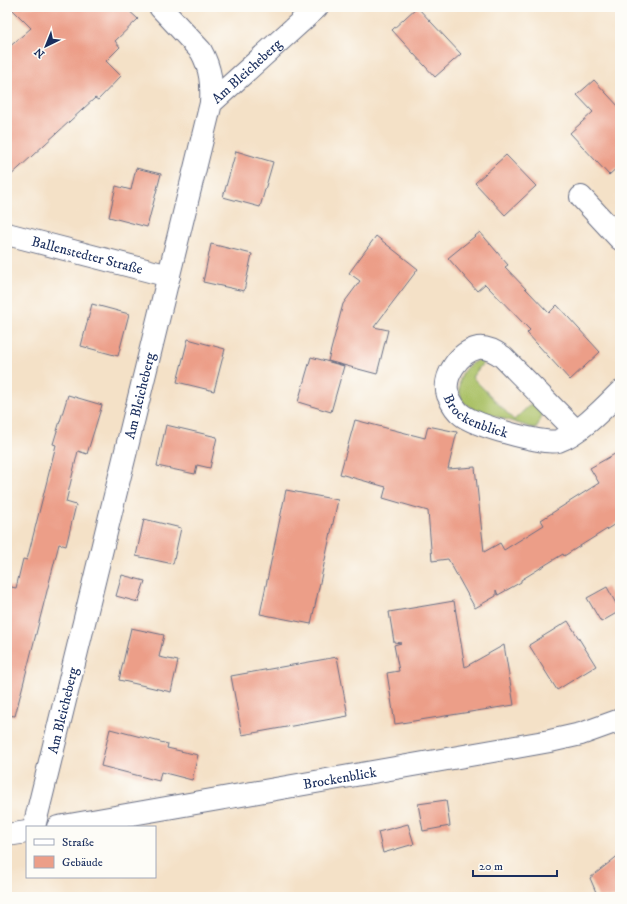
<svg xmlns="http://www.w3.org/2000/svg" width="627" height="904" viewBox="0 0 627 904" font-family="'IM FELL DW Pica',serif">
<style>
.green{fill:#aac166;stroke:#627862}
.building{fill:#ec9e88}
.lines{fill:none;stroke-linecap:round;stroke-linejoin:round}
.minor-casing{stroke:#676d83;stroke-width:24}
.minor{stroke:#fff;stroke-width:22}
.labels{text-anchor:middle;stroke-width:4;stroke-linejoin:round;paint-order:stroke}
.street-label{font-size:14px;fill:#1b2f5e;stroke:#fdfcf7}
</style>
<rect width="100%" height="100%" fill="#fdfcf7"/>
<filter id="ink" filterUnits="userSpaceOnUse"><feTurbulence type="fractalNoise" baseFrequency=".025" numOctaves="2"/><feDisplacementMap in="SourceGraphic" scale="8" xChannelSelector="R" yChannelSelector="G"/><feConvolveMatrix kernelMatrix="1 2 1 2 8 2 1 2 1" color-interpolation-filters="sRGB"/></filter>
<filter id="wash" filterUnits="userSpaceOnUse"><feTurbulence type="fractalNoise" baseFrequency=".012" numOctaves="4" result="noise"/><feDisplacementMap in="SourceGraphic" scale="16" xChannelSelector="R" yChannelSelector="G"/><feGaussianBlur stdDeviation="0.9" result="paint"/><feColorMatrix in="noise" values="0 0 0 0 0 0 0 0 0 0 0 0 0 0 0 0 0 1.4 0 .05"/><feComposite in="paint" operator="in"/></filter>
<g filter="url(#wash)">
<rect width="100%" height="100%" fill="#f4e1c7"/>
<path class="green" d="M 487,358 L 472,377 L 514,420 L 533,402 L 543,414 L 536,429 L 473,409 L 463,402 C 453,380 464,361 487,358 Z"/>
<g id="blocks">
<g class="building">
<path d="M 10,7 L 122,7 L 126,8 L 138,19 L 115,41 L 120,47 L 106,61 L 121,76 L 98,100 L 95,98 L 7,179 L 7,49 L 31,28 Z"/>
<path d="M 417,7 L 461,54 L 435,77 L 392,30 Z"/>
<path d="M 594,80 L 620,108 L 620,165 L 609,175 L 570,133 L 593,112 L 577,95 Z"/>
<path d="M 236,151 L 273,162 L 260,207 L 223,197 Z"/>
<path d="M 506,155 L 536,186 L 505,215 L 475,183 Z"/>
<path d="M 136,168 L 161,174 L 147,227 L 109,217 L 116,186 L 131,190 Z"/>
<path d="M 480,232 L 508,265 L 505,267 L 549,313 L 557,305 L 600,352 L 570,380 L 527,333 L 530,330 L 485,284 L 477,291 L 448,258 Z"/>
<path d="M 376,236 L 418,269 L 374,327 L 388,330 L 377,374 L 328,361 L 343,304 L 360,281 L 349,273 Z"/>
<path d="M 211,244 L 252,254 L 244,291 L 203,282 Z"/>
<path d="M 92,304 L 129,314 L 118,356 L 81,346 Z"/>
<path d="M 188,339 L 225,349 L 214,391 L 177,382 Z"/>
<path d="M 311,357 L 344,366 L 331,412 L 298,402 Z"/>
<path d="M 68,395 L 102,405 L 87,454 L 78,451 L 66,502 L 76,505 L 66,546 L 59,544 L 15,716 L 7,715 L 7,586 L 16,588 L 23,559 L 27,560 L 56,445 L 53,444 Z"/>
<path d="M 355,420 L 425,438 L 428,426 L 457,432 L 448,469 L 475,467 L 484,552 L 500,543 L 504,550 L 544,525 L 541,520 L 599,483 L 590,468 L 620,451 L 620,521 L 564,556 L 563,554 L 521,580 L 521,582 L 498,595 L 496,590 L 496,596 L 475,608 L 448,559 L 432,561 L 428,511 L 383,498 L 386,487 L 340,474 Z"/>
<path d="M 166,425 L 217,437 L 210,468 L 197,465 L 195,474 L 157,466 Z"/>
<path d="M 286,490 L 338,500 L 311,624 L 260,614 Z"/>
<path d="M 144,519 L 181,528 L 173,564 L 136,556 Z"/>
<path d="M 122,575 L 145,581 L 138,602 L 116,596 Z"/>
<path d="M 607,587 L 620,611 L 601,622 L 587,598 Z"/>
<path d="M 454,601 L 465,667 L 504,645 L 514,705 L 395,724 L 387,673 L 399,671 L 394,645 L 401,643 L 394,642 L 389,612 Z"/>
<path d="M 568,621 L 596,666 L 557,690 L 529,645 Z"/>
<path d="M 131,628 L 164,635 L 159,657 L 178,661 L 171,692 L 119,680 Z"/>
<path d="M 337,657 L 348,716 L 242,735 L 231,676 Z"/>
<path d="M 110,729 L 168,744 L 167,748 L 198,755 L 192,780 L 161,772 L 159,781 L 101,766 Z"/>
<path d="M 446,800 L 450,826 L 423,831 L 418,804 Z"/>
<path d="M 408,824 L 414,844 L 383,853 L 378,832 Z"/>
<path d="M 620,854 L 620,897 L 598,897 L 590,878 Z"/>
</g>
</g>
</g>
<g filter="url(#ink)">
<use href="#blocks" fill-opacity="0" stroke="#676d83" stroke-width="1"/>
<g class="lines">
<g class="minor-casing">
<g id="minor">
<path d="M 160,7 L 201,51 C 211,69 212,84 211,103"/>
<path d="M 581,197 L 620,239"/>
<path id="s1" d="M 7,234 L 169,276"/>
<path id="s2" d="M 575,430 L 503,357 C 496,352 486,347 478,348 C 459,352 442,377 448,395 C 451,402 455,410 462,415 C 474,425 543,445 558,441 C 579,434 604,408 620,392"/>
<path id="s3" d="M 34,827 L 211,103 L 317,7"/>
<path id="s4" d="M 58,827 L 550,741 L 581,734 L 620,720"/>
<path d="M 7,835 L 27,832"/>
</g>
</g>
<use href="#minor" class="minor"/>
</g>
</g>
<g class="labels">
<g class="street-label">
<text dy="5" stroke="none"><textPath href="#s3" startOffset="793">Am Bleicheberg</textPath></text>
<text dy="5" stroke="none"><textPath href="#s1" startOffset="83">Ballenstedter Straße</textPath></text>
<text dy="5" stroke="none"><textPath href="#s3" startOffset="444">Am Bleicheberg</textPath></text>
<text dy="5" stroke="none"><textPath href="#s2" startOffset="228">Brockenblick</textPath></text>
<text dy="5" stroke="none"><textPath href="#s3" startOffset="120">Am Bleicheberg</textPath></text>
<text dy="5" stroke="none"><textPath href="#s4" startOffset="286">Brockenblick</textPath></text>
</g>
</g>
<rect width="627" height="904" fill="none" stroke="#fdfcf7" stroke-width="24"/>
<rect x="26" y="826" width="130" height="52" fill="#fdfcf7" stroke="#a3aaba"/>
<rect x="34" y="839" width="20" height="6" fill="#ffffff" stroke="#a3aaba"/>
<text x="62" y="846" font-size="12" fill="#1b2f5e">Straße</text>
<rect x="34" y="856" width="20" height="12" fill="#ec9e88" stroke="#a3aaba"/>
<text x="62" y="866" font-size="12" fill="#1b2f5e">Gebäude</text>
<g transform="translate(46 46) rotate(223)" stroke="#fdfcf7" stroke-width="3" paint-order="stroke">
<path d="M0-3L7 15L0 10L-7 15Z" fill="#1b2f5e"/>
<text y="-6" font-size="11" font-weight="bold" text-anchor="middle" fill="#1b2f5e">N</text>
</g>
<path d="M473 870v6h84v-6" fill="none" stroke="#1b2f5e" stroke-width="2"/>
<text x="479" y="870" font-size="12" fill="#1b2f5e" stroke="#fdfcf7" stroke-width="3" paint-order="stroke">20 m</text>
</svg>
